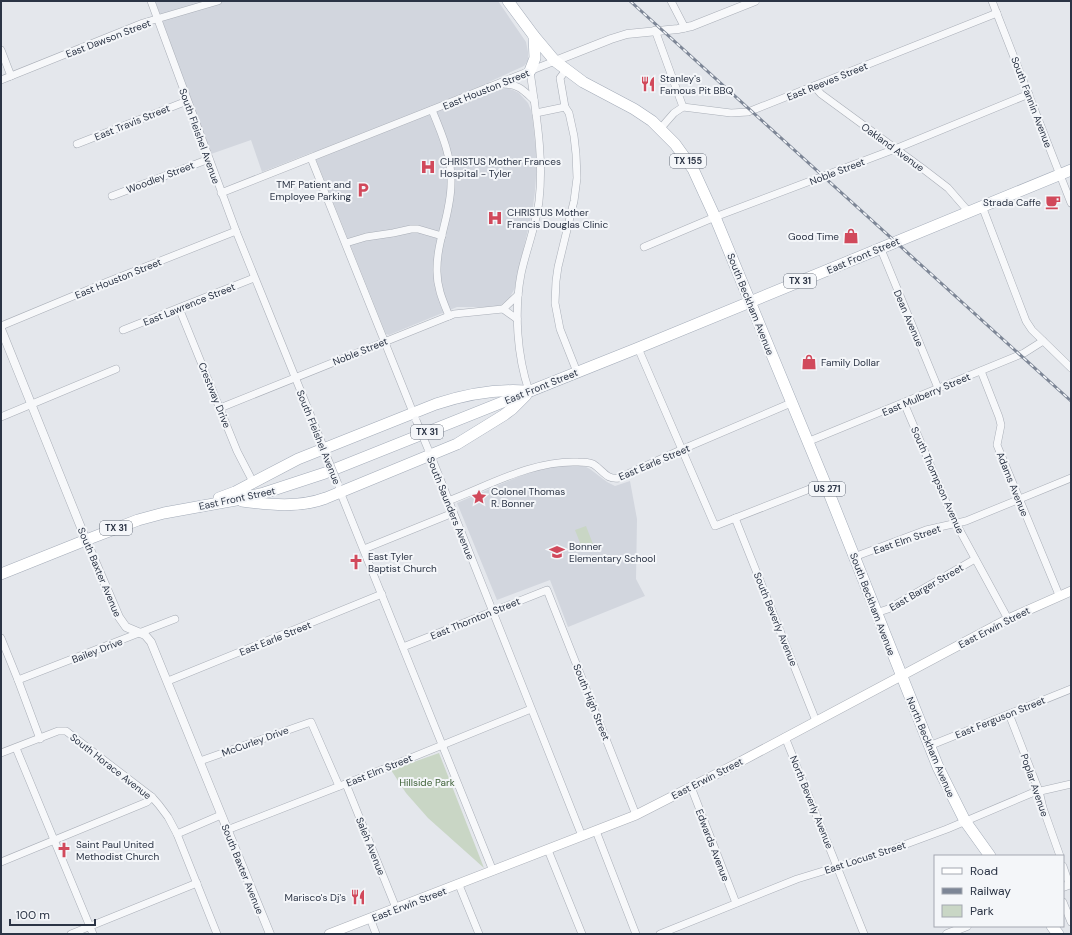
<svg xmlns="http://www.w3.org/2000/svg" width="1072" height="935" viewBox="0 0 1072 935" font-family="'DM Sans',sans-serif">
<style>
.built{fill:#d2d6de}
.green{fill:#c9d6c5}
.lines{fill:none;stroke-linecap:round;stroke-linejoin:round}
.minor-casing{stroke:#a9aeb7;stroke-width:8}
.tertiary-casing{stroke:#a9aeb7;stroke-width:9}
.secondary-casing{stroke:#a9aeb7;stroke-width:10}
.primary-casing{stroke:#a3abb8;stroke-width:12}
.minor{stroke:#f7f8fa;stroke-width:7}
.tertiary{stroke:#f7f8fa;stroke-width:8}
.secondary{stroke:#fff;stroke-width:9}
.primary{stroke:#fff;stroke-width:11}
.rail-casing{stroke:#7d8696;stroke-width:3}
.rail{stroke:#f4f6f9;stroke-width:1.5;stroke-dasharray:4.5;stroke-linecap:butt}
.minor-bridge-casing{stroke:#a9aeb7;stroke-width:8;stroke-linecap:butt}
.minor-bridge{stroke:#f7f8fa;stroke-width:7}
.labels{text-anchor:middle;stroke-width:4;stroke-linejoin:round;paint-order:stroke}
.shield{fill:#f4f6f9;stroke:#676e7b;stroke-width:1}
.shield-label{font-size:9px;font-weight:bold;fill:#2b3445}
.street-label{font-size:10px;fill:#2b3445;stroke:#f4f6f9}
.poi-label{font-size:10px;fill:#2b3445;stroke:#f4f6f9;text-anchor:start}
.park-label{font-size:10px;fill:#3f6138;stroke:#f4f6f9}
</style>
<rect width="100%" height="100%" fill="#e4e7ec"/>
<g class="built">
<path d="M 155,1 L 498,1 L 526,42 L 528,52 L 528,61 L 524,66 L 489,82 L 492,90 L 506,88 L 513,90 L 519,93 L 528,103 L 532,113 L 537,161 L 535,191 L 532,213 L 518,271 L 515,288 L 510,297 L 501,305 L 494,307 L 457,307 L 389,335 L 386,334 L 313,152 L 262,172 L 251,140 L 211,154 Z"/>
<path d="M 576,465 L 586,467 L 590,469 L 607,482 L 615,486 L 630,481 L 637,519 L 636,579 L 645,596 L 568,627 L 550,580 L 497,600 L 457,503 L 534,470 L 550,466 Z"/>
</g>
<g class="green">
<path d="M 586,526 L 593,544 L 582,548 L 575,530 Z"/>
<path d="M 439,753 L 484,868 L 428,818 L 406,793 L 391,770 Z"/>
</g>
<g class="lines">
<g class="minor-casing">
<g id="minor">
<path d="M 151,1 L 236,231 L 325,451"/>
<path d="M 671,1 L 685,28"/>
<path d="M 992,1 L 1071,203"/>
<path d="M 655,30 L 683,107"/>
<path d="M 1,50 L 11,76"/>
<path d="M 566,70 L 560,78 L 565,107 L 569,113 L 574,136 L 576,154 L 577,178 L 574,201 L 558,267 L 556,281 L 555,303 L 560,329 L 577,372"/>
<path d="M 1,80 L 143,23 L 218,1"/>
<path d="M 503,84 C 518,84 523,90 534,100"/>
<path d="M 814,86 L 821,94 L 922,168 L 948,188 L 968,211"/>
<path d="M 432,110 C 442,134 452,157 451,184 C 451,214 436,242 437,272 C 437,288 443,301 449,316"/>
<path d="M 536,113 L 565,107"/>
<path d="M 660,129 L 674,113 L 683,107 L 731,113 L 748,112 L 997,13"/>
<path d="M 77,144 L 187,101"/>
<path d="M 311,158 L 414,415"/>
<path d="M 221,193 L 555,61"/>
<path d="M 112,196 L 209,159"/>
<path d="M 982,206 L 1026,321 L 1032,330 L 1071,368"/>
<path d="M 346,243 L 366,237 L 393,233 L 411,229 L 418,229 L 442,236"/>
<path d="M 644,247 L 715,217 L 895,149 L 1029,94"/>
<path d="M 880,247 L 938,388"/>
<path d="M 179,308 L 237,451 L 253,482"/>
<path d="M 503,309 L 517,319"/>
<path d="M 1,326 L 107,282 L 236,231"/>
<path d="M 123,330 L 254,278"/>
<path d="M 638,348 L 715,526 L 825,483"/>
<path d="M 981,371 L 999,417 L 1001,425 L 997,445 L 1059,595"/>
<path d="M 529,391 C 517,356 514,311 521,274 C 526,250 536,226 539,201 C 544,157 536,114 530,71"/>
<path d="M 904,403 L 952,516 L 1008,619"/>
<path d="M 220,408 L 454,314 L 503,309 L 518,295"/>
<path d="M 1,417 L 116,369"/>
<path d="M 807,442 L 1024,353 L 1043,341"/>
<path d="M 429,451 L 582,836"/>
<path d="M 339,489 L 493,871"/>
<path d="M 448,501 C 490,485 533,460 578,462 C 583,462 588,462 593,464 C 603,470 606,480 619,478 L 683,449 L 791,403"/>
<path d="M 735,518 L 816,721"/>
<path d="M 364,549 L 453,513"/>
<path d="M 854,557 L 926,530 L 966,521 L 1071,478"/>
<path d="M 876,613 L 888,609 L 975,559"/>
<path d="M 1,638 L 18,680 L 40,739"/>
<path d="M 403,647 L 547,590 L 636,815"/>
<path d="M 18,680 L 175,619"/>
<path d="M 168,681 L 382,594"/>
<path d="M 1009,714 L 1039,791 L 1043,808 L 1060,856"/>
<path d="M 785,737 L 864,934"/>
<path d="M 929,746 L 1071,689"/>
<path d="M 16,748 L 93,934"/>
<path d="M 1,753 L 58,731 L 66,731 L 152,797 L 159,805 L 168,817 L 177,834 L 217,934"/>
<path d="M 200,761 L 311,722 L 339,786"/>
<path d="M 346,784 L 396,908"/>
<path d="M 691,787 L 736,903"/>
<path d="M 227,830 L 386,768 L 531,709"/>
<path d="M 596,831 L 636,934"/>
<path d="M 177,834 L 221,815"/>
<path d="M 548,850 L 582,934"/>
<path d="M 1,862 L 147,802 L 152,797"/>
<path d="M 1063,866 L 1069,884"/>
<path d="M 459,885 L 479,934"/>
<path d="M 1063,902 L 1071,922"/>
<path d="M 370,918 L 376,934"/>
<path d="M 71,934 L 197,883"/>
<path d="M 660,934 L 797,879 L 882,853 L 947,829 L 1032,793 L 1071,784"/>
</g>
</g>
<g class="tertiary-casing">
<g id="tertiary">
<path d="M 555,61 L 611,39 L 627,34 L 678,29 L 692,26 L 755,1"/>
<path d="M 1,329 L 86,540 L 119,617 L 126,627 L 145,635 L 151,642 L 270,934"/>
<path d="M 1063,887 L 1071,884"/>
<path d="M 947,934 L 967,926"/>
</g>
</g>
<g class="secondary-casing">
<path id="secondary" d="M 329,934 L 636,815 L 734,765 L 1008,619 L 1071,591"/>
</g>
<g class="primary-casing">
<g id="primary">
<path d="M 508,1 L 534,36 L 555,61 L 583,82 L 634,109 L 652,121 L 675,144 L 693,169 L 715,217 L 825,483 L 938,767 L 965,821 L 990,856"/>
<path d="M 530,71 L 535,58 L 534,36"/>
<path d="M 219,498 L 235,492 L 298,459 L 436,404 C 464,395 496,389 525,391"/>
<path d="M 242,501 C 270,505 299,508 326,498 L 457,444 L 504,415 L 512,409 L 526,395"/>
<path d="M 1,574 L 86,540 L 138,520 L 164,513 L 236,500 L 264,493 L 325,473 L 638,348 L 1071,170"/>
<path d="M 1052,926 L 1058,934"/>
</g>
</g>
<use href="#minor" class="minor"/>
<use href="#tertiary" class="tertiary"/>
<use href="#secondary" class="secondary"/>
<use href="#primary" class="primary"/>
<g class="rail-casing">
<path id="rail" d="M 630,1 L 1071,401"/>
</g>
<use href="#rail" class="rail"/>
<g class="minor-bridge-casing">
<g id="minor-bridge">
<path d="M 416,420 L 428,449"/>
<path d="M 327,457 L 338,484"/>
</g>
</g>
<use href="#minor-bridge" class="minor-bridge"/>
</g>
<defs>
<g id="restaurant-bare" transform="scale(1.2)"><path d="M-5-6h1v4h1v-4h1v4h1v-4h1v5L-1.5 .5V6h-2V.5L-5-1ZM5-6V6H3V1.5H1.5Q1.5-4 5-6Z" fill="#d1495b" stroke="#f4f6f9" stroke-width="2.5" paint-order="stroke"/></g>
<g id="hospital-bare" transform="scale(1.2)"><path d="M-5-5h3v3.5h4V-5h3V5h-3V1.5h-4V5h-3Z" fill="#d1495b" stroke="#f4f6f9" stroke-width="2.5" paint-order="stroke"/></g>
<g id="parking-bare" transform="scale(1.2)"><path d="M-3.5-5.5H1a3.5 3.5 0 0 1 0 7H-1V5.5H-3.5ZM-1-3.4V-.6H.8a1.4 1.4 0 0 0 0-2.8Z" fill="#d1495b" stroke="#f4f6f9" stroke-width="2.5" paint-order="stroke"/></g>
<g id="cafe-bare" transform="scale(1.2)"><path d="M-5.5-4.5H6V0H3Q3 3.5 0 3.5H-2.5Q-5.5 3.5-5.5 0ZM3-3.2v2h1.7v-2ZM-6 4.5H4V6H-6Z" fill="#d1495b" stroke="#f4f6f9" stroke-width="2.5" paint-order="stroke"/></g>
<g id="shop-bare" transform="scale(1.2)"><path d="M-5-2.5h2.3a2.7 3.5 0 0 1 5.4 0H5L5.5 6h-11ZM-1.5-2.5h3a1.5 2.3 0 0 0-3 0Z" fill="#d1495b" stroke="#f4f6f9" stroke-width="2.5" paint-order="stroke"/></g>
<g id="sight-bare" transform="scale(1.2)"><path d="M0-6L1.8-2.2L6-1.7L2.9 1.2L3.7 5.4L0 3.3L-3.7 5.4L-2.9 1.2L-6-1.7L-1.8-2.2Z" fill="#d1495b" stroke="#f4f6f9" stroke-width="2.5" paint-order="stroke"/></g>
<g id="school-bare" transform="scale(1.2)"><path d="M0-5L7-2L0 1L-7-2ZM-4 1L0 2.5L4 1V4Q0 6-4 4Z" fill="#d1495b" stroke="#f4f6f9" stroke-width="2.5" paint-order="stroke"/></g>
<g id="church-bare" transform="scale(1.2)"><path d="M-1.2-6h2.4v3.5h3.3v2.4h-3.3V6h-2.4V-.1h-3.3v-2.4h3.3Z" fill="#d1495b" stroke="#f4f6f9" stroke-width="2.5" paint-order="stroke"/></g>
</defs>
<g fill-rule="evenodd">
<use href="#restaurant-bare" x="648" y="84"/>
<use href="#hospital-bare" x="428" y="167"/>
<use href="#parking-bare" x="363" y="190"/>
<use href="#cafe-bare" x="1053" y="202"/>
<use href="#hospital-bare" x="495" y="218"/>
<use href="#shop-bare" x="851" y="236"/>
<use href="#shop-bare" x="809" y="362"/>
<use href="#sight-bare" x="479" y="497"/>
<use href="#school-bare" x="557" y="552"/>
<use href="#church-bare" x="356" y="562"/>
<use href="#church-bare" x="64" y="850"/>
<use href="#restaurant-bare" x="358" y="897"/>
</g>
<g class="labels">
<g class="shield">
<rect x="670" y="154" width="36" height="14" rx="3"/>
<rect x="784" y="274" width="32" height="14" rx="3"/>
<rect x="411" y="425" width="32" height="14" rx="3"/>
<rect x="809" y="482" width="36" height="14" rx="3"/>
<rect x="100" y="521" width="32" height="14" rx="3"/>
</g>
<g class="shield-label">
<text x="688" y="164">TX 155</text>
<text x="800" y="284">TX 31</text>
<text x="427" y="435">TX 31</text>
<text x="827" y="492">US 271</text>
<text x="116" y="531">TX 31</text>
</g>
<g class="street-label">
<text transform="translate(108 38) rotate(-21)" y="4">East Dawson Street</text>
<text transform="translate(827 81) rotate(-22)" y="4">East Reeves Street</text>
<text transform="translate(486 89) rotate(-22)" y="4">East Houston Street</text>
<text transform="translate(1032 102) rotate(69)" y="4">South Fannin Avenue</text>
<text transform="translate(132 122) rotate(-22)" y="4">East Travis Street</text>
<text transform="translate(200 136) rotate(70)" y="4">South Fleishel Avenue</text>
<text transform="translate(893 147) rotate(36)" y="4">Oakland Avenue</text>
<text transform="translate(837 171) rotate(-21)" y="4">Noble Street</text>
<text transform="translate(160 177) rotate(-21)" y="4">Woodley Street</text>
<text transform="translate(863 255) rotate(-23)" y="4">East Front Street</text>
<text transform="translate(118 278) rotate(-22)" y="4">East Houston Street</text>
<text transform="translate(189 304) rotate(-22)" y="4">East Lawrence Street</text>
<text transform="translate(751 304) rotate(68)" y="4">South Beckham Avenue</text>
<text transform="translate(909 318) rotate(67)" y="4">Dean Avenue</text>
<text transform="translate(360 351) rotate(-22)" y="4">Noble Street</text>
<text transform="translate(541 386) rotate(-22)" y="4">East Front Street</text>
<text transform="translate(926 394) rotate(-23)" y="4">East Mulberry Street</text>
<text transform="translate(215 395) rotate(68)" y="4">Crestway Drive</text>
<text transform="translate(319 437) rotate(68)" y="4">South Fleishel Avenue</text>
<text transform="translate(654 462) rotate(-23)" y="4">East Earle Street</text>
<text transform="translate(938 480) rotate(66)" y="4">South Thompson Avenue</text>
<text transform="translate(1013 484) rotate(68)" y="4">Adams Avenue</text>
<text transform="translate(237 498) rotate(-12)" y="4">East Front Street</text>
<text transform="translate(451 508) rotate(68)" y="4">South Saunders Avenue</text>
<text transform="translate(907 539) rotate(-19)" y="4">East Elm Street</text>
<text transform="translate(100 572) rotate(67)" y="4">South Baxter Avenue</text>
<text transform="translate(926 587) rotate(-30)" y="4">East Barger Street</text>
<text transform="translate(873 604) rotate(69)" y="4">South Beckham Avenue</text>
<text transform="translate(475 618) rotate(-22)" y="4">East Thornton Street</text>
<text transform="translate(776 619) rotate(68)" y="4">South Beverly Avenue</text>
<text transform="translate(994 627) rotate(-27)" y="4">East Erwin Street</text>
<text transform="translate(275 638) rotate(-22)" y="4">East Earle Street</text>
<text transform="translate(97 650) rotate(-21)" y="4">Bailey Drive</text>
<text transform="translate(592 702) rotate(68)" y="4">South High Street</text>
<text transform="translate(1000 717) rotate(-22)" y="4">East Ferguson Street</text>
<text transform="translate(255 741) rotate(-20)" y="4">McCurley Drive</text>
<text transform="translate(931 747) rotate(67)" y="4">North Beckham Avenue</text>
<text transform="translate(111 766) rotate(38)" y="4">South Horace Avenue</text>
<text transform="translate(379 770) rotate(-22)" y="4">East Elm Street</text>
<text transform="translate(707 778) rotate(-27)" y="4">East Erwin Street</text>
<text transform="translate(1035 785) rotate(71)" y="4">Poplar Avenue</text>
<text transform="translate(812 802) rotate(68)" y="4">North Beverly Avenue</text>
<text transform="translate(713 845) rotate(69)" y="4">Edwards Avenue</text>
<text transform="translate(371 846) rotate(68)" y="4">Saleh Avenue</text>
<text transform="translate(865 857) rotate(-18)" y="4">East Locust Street</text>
<text transform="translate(243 869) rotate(68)" y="4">South Baxter Avenue</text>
<text transform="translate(409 904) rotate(-21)" y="4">East Erwin Street</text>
</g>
<g class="poi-label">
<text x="660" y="82">Stanley's<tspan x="660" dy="12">Famous Pit BBQ</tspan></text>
<text x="440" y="165">CHRISTUS Mother Frances<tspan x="440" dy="12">Hospital - Tyler</tspan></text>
<text x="351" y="188" text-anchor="end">TMF Patient and<tspan x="351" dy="12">Employee Parking</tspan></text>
<text x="1041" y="206" text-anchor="end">Strada Caffe</text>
<text x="507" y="216">CHRISTUS Mother<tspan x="507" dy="12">Francis Douglas Clinic</tspan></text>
<text x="839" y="240" text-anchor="end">Good Time</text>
<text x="821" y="366">Family Dollar</text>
<text x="491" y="495">Colonel Thomas<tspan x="491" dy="12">R. Bonner</tspan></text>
<text x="569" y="550">Bonner<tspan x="569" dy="12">Elementary School</tspan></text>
<text x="368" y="560">East Tyler<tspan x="368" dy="12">Baptist Church</tspan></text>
<text x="76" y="848">Saint Paul United<tspan x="76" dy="12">Methodist Church</tspan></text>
<text x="346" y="901" text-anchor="end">Marisco's Dj's</text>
</g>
<g class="park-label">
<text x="427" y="786">Hillside Park</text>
</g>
</g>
<rect width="1072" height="935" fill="none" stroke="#2b3445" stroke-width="4"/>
<rect x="934" y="855" width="130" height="72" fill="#f4f6f9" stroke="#a4a8b1"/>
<rect x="942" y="868" width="20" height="6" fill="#ffffff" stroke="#a4a8b1"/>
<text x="970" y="875" font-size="12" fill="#2b3445">Road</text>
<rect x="942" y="888" width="20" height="6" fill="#7d8696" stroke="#a4a8b1"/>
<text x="970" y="895" font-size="12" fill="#2b3445">Railway</text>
<rect x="942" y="905" width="20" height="12" fill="#c9d6c5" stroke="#a4a8b1"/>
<text x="970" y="915" font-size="12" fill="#2b3445">Park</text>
<path d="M10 919v6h85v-6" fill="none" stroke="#2b3445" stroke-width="2"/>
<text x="16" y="919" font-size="12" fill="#2b3445" stroke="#f4f6f9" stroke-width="3" paint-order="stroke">100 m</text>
</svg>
